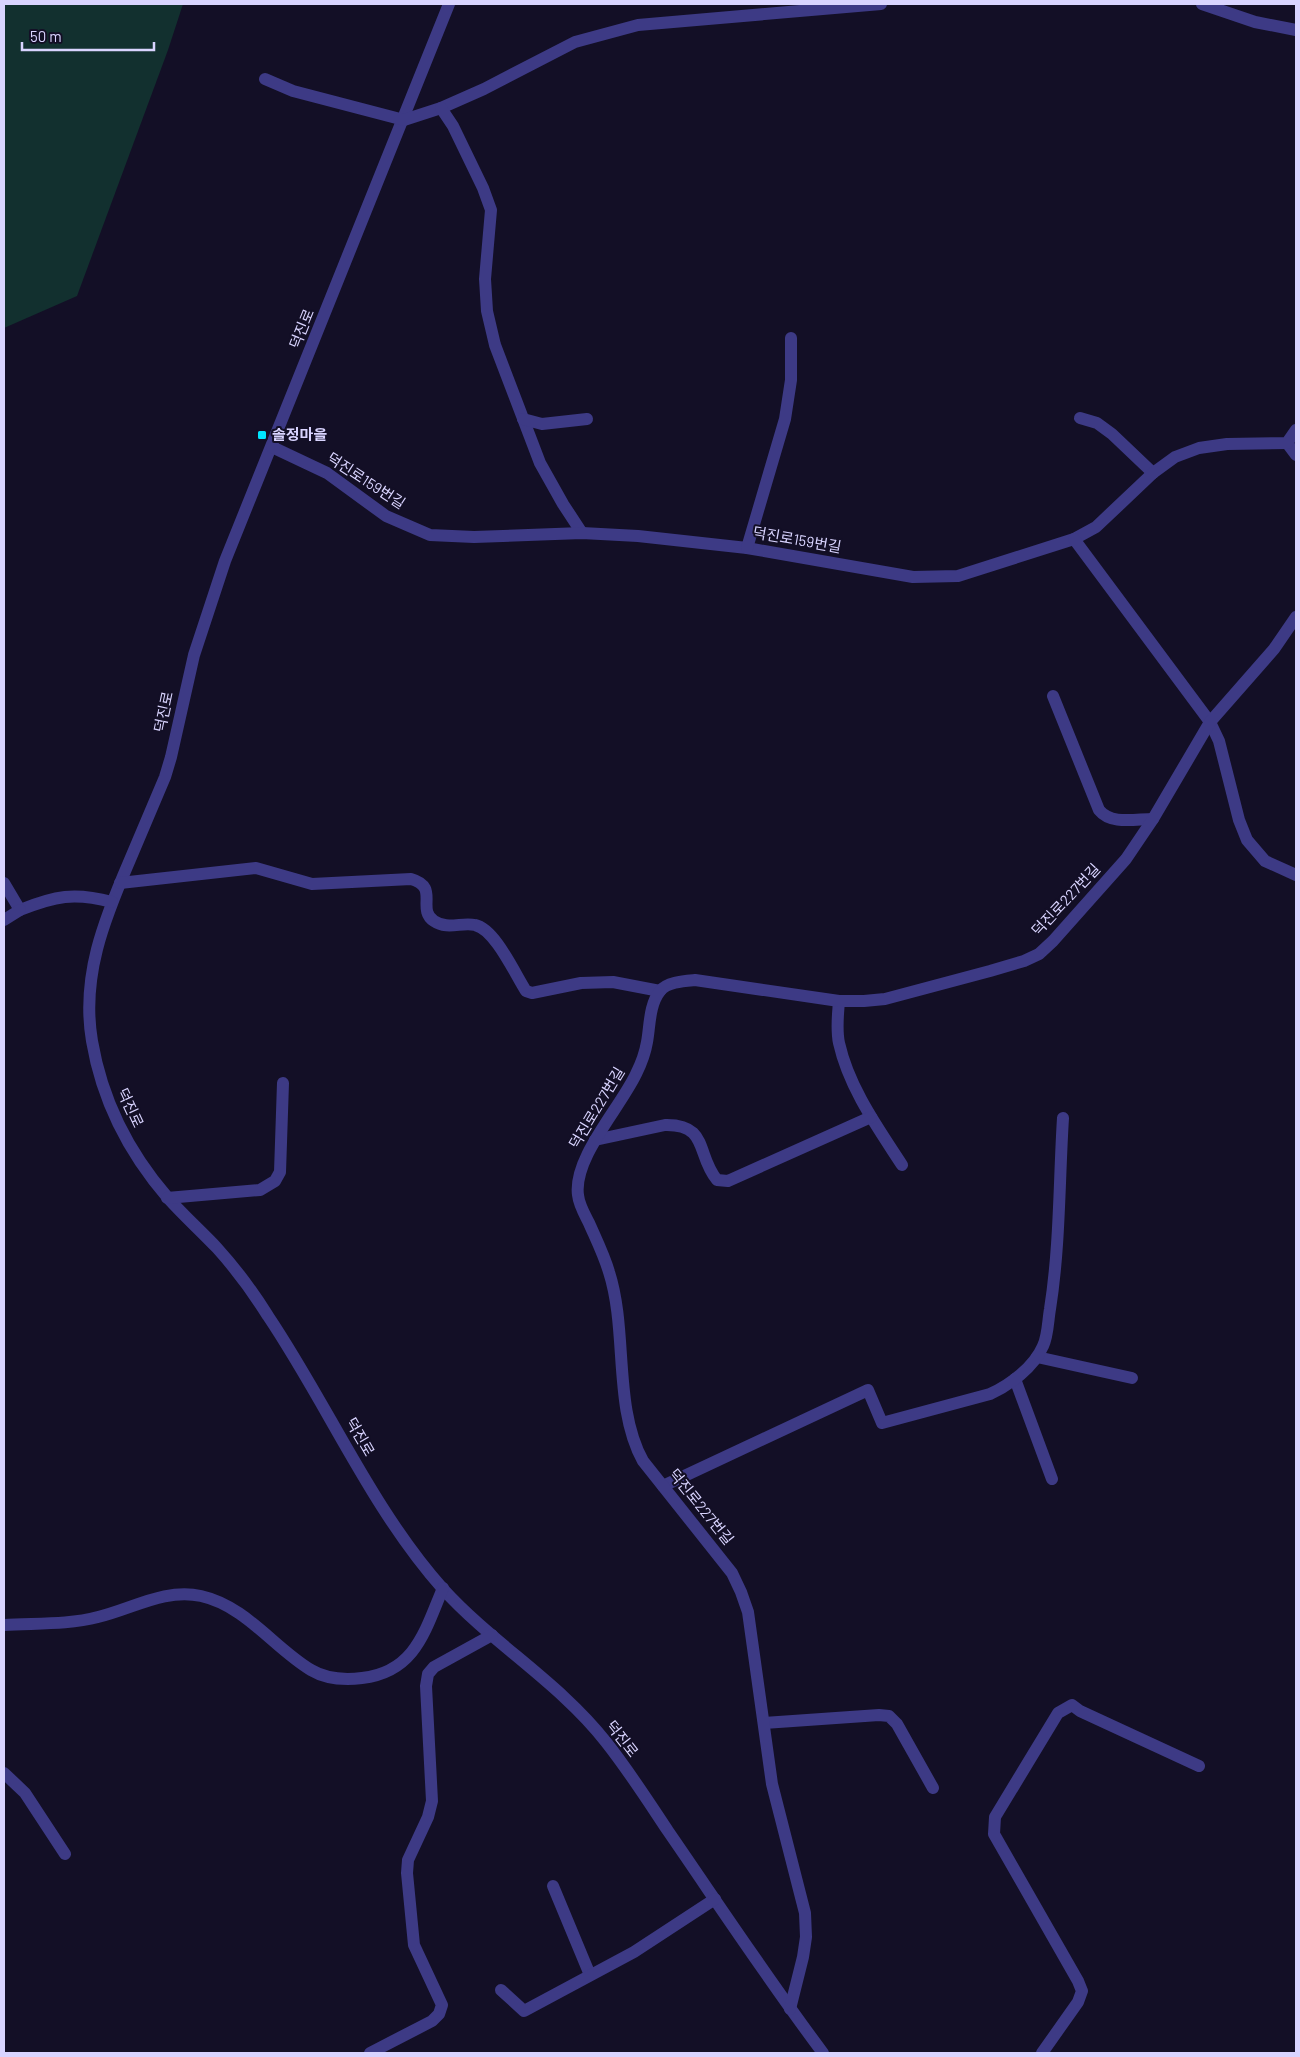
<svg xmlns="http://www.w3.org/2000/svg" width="1300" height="2057" viewBox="0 0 1300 2057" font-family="Barlow,'Noto Sans KR',sans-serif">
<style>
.green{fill:#12302f}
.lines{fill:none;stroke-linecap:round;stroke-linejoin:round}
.minor{stroke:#3d3a85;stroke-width:12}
.poi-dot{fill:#00e5ff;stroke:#130f26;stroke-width:2}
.labels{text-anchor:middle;stroke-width:4;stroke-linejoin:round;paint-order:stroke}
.street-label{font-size:15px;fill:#d9d4ff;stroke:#130f26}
.poi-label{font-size:15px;font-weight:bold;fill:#d9d4ff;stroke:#130f26;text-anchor:start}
</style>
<rect width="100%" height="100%" fill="#130f26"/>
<path class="green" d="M 4,4 L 183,4 L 168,50 L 77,296 L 4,328 Z"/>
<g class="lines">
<g class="minor">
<path d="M 449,4 L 225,561 L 194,655 L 171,757 L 165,777 C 153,805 141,834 129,862 C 104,920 81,977 92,1041 C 102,1100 129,1153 168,1198 C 184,1216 201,1231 217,1248 C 236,1269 253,1292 268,1316 C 328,1405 371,1508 443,1589 C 493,1644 560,1683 606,1742 C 629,1771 648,1801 668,1831 C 719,1905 769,1981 823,2053"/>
<path d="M 1202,4 L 1255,22 L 1296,30"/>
<path d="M 265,79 L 293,91 L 404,120 L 441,108 L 484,89 L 575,42 L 638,25 L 881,4"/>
<path d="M 441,108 L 453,126 L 483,188 L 491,210 L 485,279 L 487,311 L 495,345 L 540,463 L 563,504 L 582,533"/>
<path d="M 1080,418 L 1097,423 L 1112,434 L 1153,473"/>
<path d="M 523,419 L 542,424 L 587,419"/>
<path d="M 1287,443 L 1296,455"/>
<path d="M 272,447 L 327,473 L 386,516 L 430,535 L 474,537 L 582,533 L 638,536 L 747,548 L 913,577 L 958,576 L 1074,539 L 1096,527 L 1153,473 L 1175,457 L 1199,448 L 1227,444 L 1287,443 L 1296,430"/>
<path d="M 1074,539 L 1210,722 L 1219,741 L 1239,820 L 1247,840 L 1265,861 L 1296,875"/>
<path d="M 747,548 L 785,419 L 791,380 L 791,338"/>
<path d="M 1053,696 L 1099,810 C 1111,825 1135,819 1153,819"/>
<path d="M 4,883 L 20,910 C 55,896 74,892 112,902"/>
<path d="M 120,883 L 256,868 L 312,884 L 411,879 C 440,887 416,909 434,921 C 447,930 462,922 475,925 C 495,929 515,974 526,991 L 532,993 L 581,983 L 613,982 L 660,991"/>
<path d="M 4,920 L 20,910"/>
<path d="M 839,1001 C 838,1015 836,1029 839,1043 C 849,1088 878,1128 902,1165"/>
<path d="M 595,1140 L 665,1125 C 709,1124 696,1155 717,1180 L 728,1181 L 871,1117"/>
<path d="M 167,1198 L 260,1190 L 275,1181 L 280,1172 L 283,1083"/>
<path d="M 1037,1357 L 1132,1378"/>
<path d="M 1015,1379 L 1052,1479"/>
<path d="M 663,1486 L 868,1390 L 882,1423 L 990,1394 C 1010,1385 1034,1367 1043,1346 C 1048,1336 1048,1320 1050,1309 C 1060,1246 1059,1181 1063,1118"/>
<path d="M 4,1625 C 35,1623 68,1625 98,1617 C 132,1609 165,1588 201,1596 C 246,1606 274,1648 311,1670 C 326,1679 345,1680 362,1678 C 415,1672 425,1631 443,1588"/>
<path d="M 764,1723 L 879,1715 L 889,1716 L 897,1724 L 933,1788"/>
<path d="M 4,1773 L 25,1793 L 65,1854"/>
<path d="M 553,1886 L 590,1975"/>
<path d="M 501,1990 L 524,2011 L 634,1952 L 715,1899"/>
<path d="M 790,2009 L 803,1957 L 806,1937 L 805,1913 L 772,1784 L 748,1612 L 741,1592 L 732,1573 L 643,1461 C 613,1407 628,1331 609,1272 C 604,1255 596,1239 589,1223 C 585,1215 579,1205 578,1195 C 573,1158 620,1108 636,1074 C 641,1064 645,1054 647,1042 C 650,1026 649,1005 660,991 C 667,982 684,981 695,980 L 839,1001 L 864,1001 L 885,999 L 990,971 L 1024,961 L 1039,954 L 1053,941 L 1126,859 L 1153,819 L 1210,722 L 1274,649 L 1296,617"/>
<path d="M 370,2053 L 432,2021 L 439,2014 L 442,2005 L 414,1945 L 407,1873 L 408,1860 L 428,1817 L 432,1801 L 426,1686 L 428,1674 L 434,1667 L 492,1635"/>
<path d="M 1042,2053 L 1078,2002 L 1082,1991 L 1078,1981 L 994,1834 L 995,1817 L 1058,1713 L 1072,1705 L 1080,1711 L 1199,1766"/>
</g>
</g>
<rect class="poi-dot" x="257" y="430" width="10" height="10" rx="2.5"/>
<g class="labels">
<g class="street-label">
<text transform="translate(302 329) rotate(-68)" y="5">덕진로</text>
<text transform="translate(366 481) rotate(33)" y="5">덕진로159번길</text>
<text transform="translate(797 540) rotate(10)" y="5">덕진로159번길</text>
<text transform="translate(164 712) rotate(-78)" y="5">덕진로</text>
<text transform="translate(1066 900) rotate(-47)" y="5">덕진로227번길</text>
<text transform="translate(130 1108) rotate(65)" y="5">덕진로</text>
<text transform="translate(597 1108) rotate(-59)" y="5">덕진로227번길</text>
<text transform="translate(360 1437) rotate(60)" y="5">덕진로</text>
<text transform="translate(701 1507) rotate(51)" y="5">덕진로227번길</text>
<text transform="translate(622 1739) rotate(52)" y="5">덕진로</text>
</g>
<g class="poi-label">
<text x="272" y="440">솔정마을</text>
</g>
</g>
<rect width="1300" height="2057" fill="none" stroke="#d9d4ff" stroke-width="10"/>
<path d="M22 42v8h132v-8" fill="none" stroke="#d9d4ff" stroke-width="2.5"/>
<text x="30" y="42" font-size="15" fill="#d9d4ff" stroke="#130f26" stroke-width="4" paint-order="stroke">50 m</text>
</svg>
